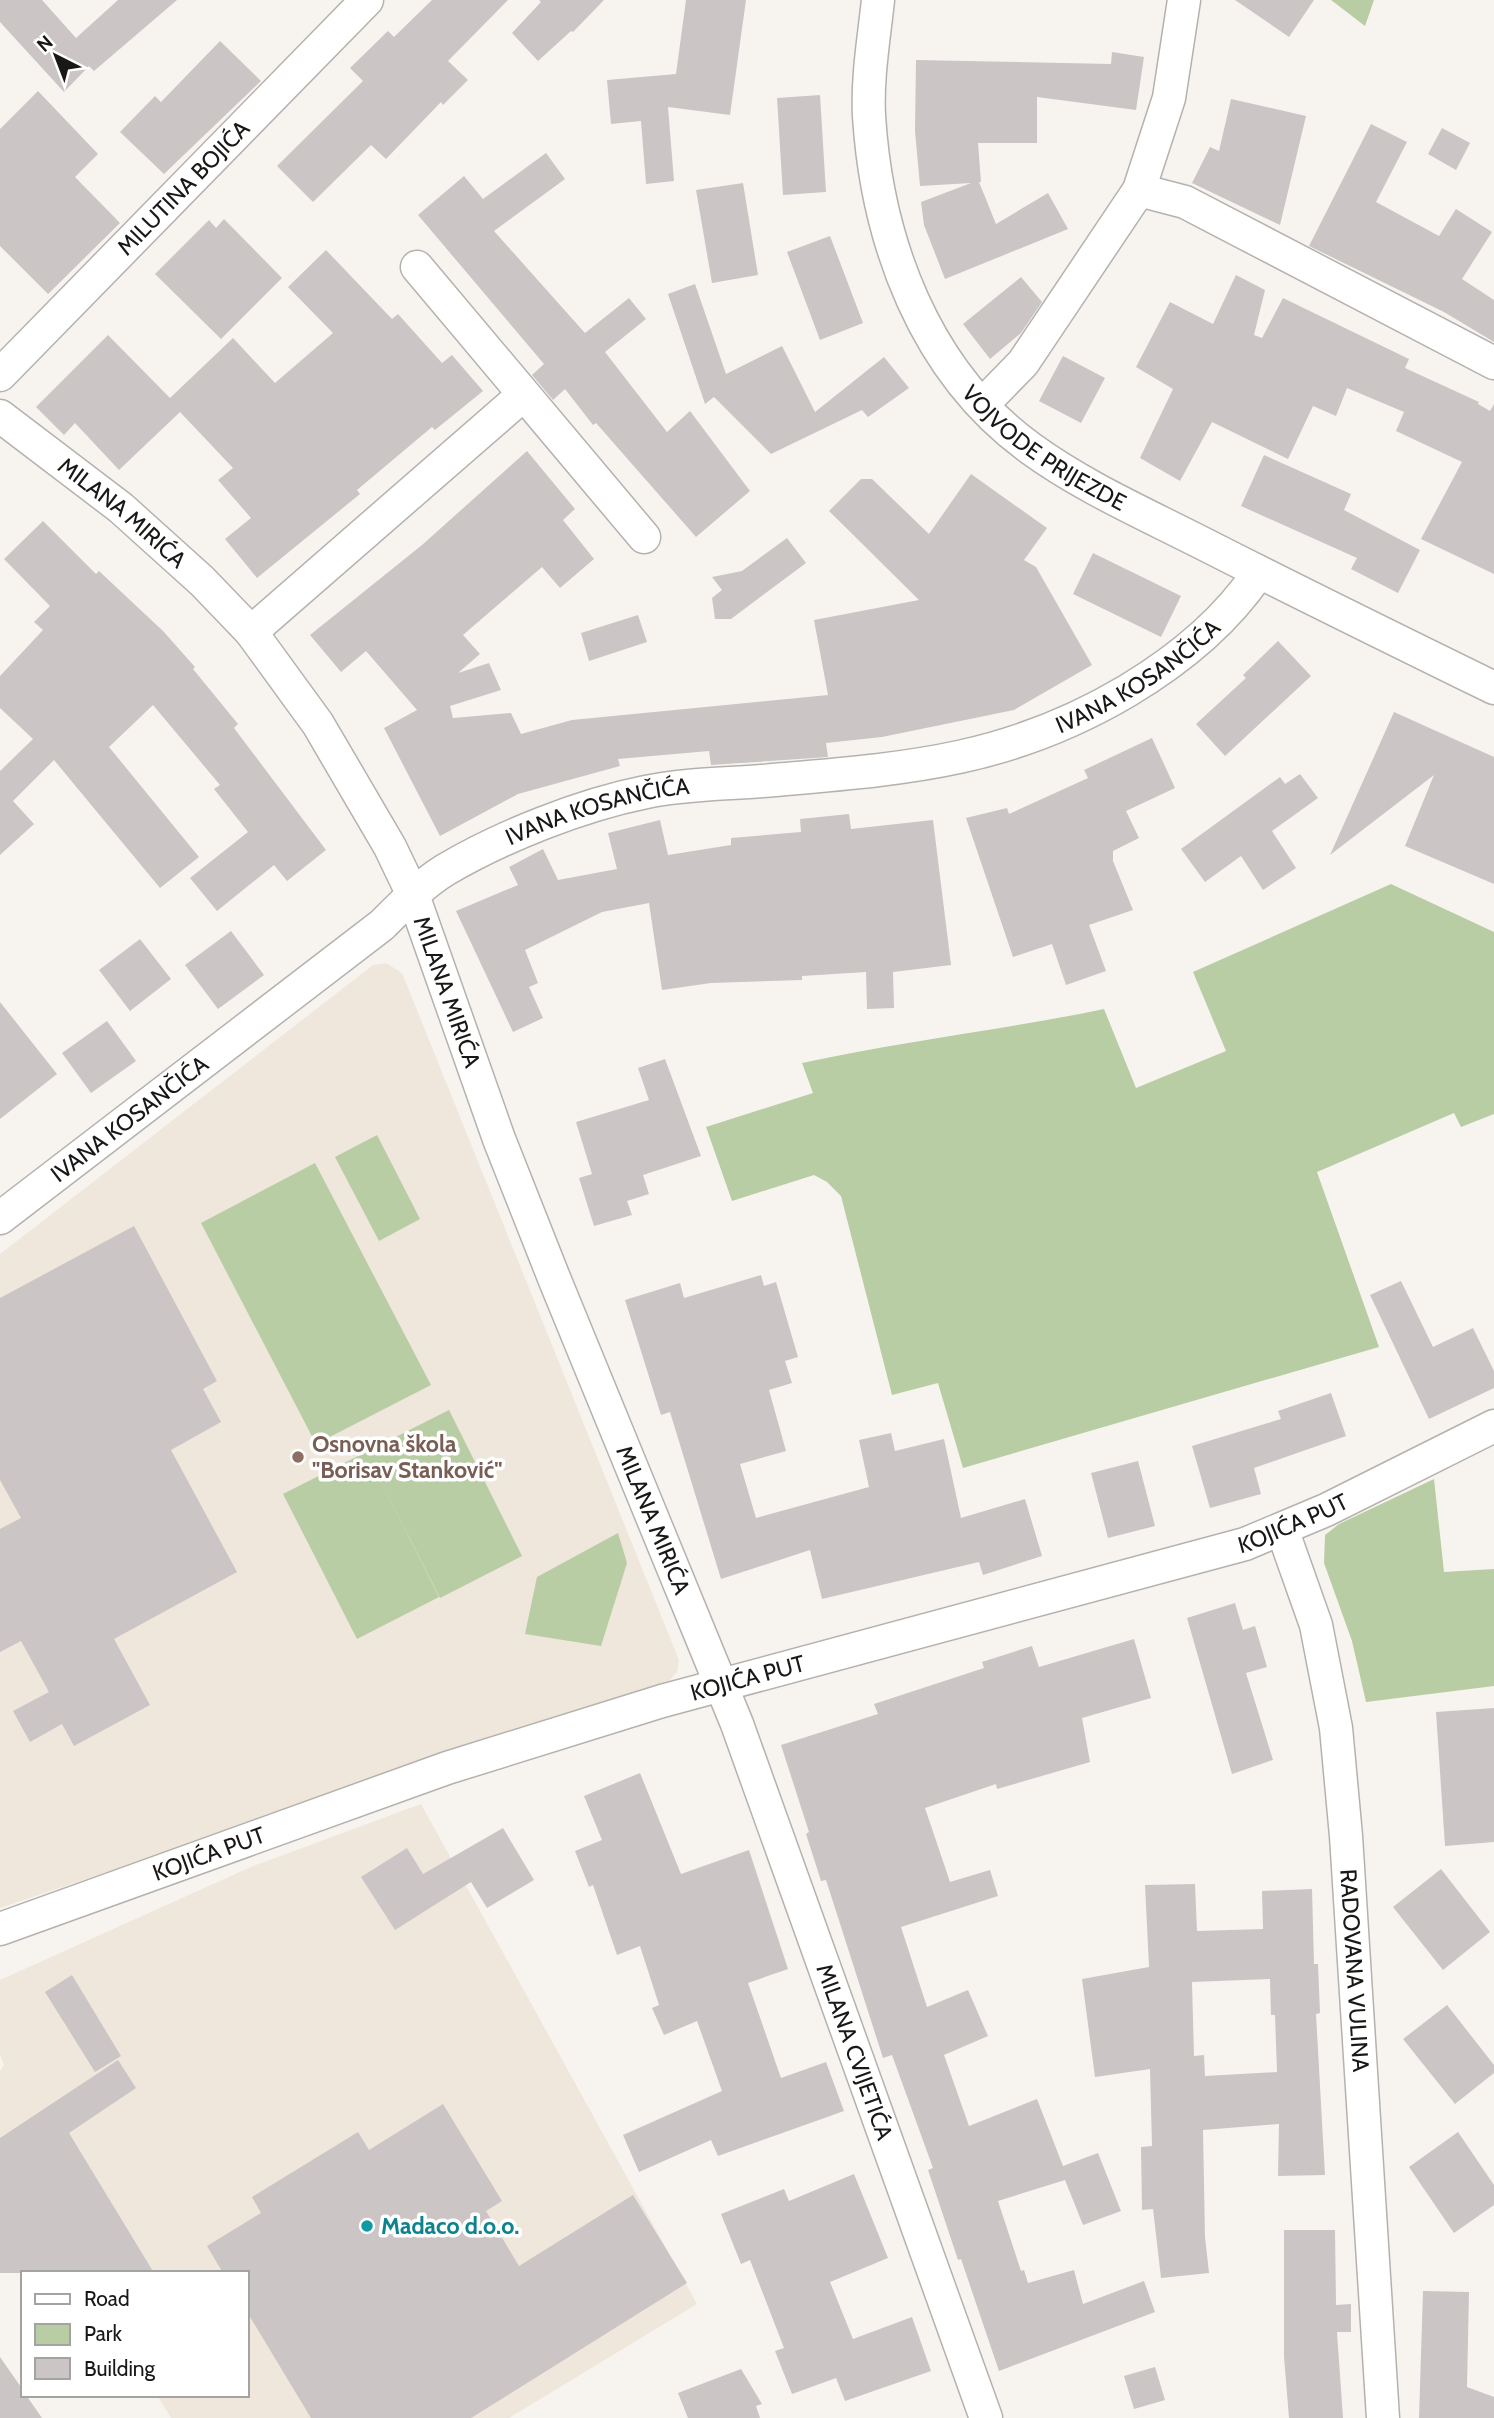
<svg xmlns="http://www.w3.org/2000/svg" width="1494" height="2418" viewBox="0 0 1494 2418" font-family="Cabin,sans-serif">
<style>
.built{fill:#efe6dc}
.green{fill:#b8cda3}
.building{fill:#cbc5c5;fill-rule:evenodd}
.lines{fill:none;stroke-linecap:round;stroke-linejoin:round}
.minor-casing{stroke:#b5b2ae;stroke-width:35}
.minor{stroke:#fff;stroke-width:32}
.education-dot{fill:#8d6e63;stroke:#fff;stroke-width:2.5}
.culture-dot{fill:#0f9aa8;stroke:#fff;stroke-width:2.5}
.labels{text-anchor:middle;stroke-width:7;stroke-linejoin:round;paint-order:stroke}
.street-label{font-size:23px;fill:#191816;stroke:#fff}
.education-label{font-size:23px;font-weight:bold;fill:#785e54;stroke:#fff;text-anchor:start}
.culture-label{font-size:23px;font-weight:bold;fill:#0d838f;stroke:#fff;text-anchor:start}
</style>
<rect width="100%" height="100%" fill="#f7f4f0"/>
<g class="built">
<path d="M 386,963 L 402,973 L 679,1660 L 677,1672 L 668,1682 L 0,1908 L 0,1254 L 373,965 Z"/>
<path d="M 421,1804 L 697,2304 L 509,2418 L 171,2418 L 157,2395 L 247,2395 L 247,2273 L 81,2273 L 0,2140 L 0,2071 L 4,2065 L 0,2055 L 0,1980 L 253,1866 Z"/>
</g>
<g class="green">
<path d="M 1331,0 L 1374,0 L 1365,26 Z"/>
<path d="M 1391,884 L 1494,932 L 1494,1114 L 1461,1127 L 1454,1113 L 1317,1172 L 1379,1347 L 963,1468 L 938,1383 L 892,1395 L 841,1196 L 827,1182 L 814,1175 L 732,1201 L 706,1127 L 813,1093 L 802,1063 C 902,1041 1003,1030 1104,1009 L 1136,1088 L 1226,1051 L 1193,972 Z"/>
<path d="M 377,1135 L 420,1219 L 379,1241 L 335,1157 Z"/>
<path d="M 315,1163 L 431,1385 L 316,1444 L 201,1223 Z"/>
<path d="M 449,1410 L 522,1556 L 440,1598 L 376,1472 L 439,1597 L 357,1639 L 283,1494 Z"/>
<path d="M 1434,1479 L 1444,1572 L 1494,1569 L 1494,1686 L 1366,1702 L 1352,1641 L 1324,1563 L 1325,1535 L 1339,1524 Z"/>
<path d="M 618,1533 L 627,1563 L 601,1646 L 525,1634 L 537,1577 Z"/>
</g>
<g class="building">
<path d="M 0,0 L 42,0 L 76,38 L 118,0 L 177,0 L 94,71 L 89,66 L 64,92 L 0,22 Z"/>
<path d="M 432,0 L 508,0 L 448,61 L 468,80 L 443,105 L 441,102 L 386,159 L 371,145 L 313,202 L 277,166 L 363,81 L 350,68 L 388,31 L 394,37 Z"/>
<path d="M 539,0 L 604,0 L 573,32 L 571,31 L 538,61 L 512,33 L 541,2 Z"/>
<path d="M 686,0 L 746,0 L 730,115 L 668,107 L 674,181 L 646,184 L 641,121 L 611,124 L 607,80 L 676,74 Z"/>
<path d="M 1235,0 L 1314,0 L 1289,37 Z"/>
<path d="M 220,41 L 261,81 L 164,174 L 120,132 L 155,96 L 161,102 Z"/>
<path d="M 1112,52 L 1144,57 L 1136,110 L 1037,97 L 1037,143 L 978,143 L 981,182 L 979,182 L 996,224 L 1048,193 L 1068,229 L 945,279 L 924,225 L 921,202 L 971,183 L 920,186 L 915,131 L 916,60 L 1111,64 Z"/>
<path d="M 38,91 L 98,154 L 75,177 L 120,223 L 48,294 L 0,246 L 0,129 Z"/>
<path d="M 820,95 L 826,192 L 783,195 L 777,98 Z"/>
<path d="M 1231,99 L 1306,116 L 1280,225 L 1192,183 L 1210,147 L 1219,151 Z"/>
<path d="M 1371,124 L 1407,142 L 1376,202 L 1439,236 L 1456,209 L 1492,232 L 1462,279 L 1494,300 L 1494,342 L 1444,312 L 1309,246 Z"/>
<path d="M 1442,128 L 1470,143 L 1456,170 L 1428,154 Z"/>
<path d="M 546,153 L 565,179 L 494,231 L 585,333 L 629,298 L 646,319 L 605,352 L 667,432 L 690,411 L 750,491 L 696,537 L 596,423 L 593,425 L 565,389 L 553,400 L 532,375 L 544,364 L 418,215 L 464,176 L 483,199 Z"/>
<path d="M 743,183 L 758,275 L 712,283 L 696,190 Z"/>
<path d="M 224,219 L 282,278 L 221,339 L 155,274 L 209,220 L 216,228 Z"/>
<path d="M 830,236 L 863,323 L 820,340 L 787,252 Z"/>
<path d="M 326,250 L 392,319 L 398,314 L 442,363 L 452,355 L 483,391 L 435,430 L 432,427 L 357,490 L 360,494 L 257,578 L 225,539 L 251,518 L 218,480 L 233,468 L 180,412 L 119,470 L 75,423 L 64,435 L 36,407 L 108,335 L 170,398 L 233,338 L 275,383 L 333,333 L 288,287 Z"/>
<path d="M 1236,275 L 1265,290 L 1254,335 L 1262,338 L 1283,298 L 1409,359 L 1405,368 L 1479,402 L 1478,404 L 1490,411 L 1494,404 L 1494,574 L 1421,539 L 1462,462 L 1396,431 L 1404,412 L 1347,388 L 1336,416 L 1313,406 L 1288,459 L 1212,422 L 1180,481 L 1140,458 L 1173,389 L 1136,367 L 1170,302 L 1213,324 Z"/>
<path d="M 1021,277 L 1042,302 L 1021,333 L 990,359 L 963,324 Z"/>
<path d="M 695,284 L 726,374 L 782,346 L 815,412 L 884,357 L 909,388 L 868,417 L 862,410 L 771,454 L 714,397 L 705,404 L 668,294 Z"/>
<path d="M 1063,356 L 1105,378 L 1081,423 L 1039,401 Z"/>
<path d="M 527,451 L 575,509 L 563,520 L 594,559 L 560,588 L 542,567 L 463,635 L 480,654 L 458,673 L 489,663 L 501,690 L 450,706 L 453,718 L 511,713 L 521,734 L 572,720 L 828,695 L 814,620 L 919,600 L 829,511 L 861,479 L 872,479 L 929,534 L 971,474 L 1047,528 L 1024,560 L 1036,567 L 1092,665 L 1014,710 L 882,737 L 826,743 L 828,757 L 711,765 L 709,751 L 618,759 L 620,766 L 518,794 L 440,836 L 384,728 L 417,710 L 366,651 L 341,672 L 310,635 L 422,545 Z"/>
<path d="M 1264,455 L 1351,494 L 1344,510 L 1420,550 L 1398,593 L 1351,569 L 1357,558 L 1241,506 Z"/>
<path d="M 43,521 L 96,574 L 99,571 L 163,631 L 195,667 L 193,669 L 238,724 L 234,728 L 326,850 L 287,881 L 274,865 L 217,911 L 190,878 L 248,832 L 214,789 L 220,785 L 153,705 L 109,747 L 199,857 L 160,888 L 54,760 L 13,801 L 34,824 L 0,855 L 0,771 L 33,739 L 0,708 L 0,676 L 43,630 L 34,622 L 50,606 L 4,559 Z"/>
<path d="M 787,538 L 806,563 L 731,619 L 715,619 L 712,598 L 722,590 L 712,577 L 742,571 Z"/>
<path d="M 1093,553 L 1181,596 L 1161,637 L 1073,594 Z"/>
<path d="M 638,615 L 647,642 L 589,661 L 581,633 Z"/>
<path d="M 1278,641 L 1311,676 L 1225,756 L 1196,724 L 1246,678 L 1243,675 Z"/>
<path d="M 1394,712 L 1494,757 L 1494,884 L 1405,846 L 1434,775 L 1330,855 Z"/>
<path d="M 1152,738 L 1175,788 L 1126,811 L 1139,838 L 1113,851 L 1113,861 L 1133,910 L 1089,925 L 1106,971 L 1066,985 L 1052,944 L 1013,957 L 966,818 L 1007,808 L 1009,814 L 1088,778 L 1084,770 Z"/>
<path d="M 1300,774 L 1318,798 L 1272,831 L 1296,868 L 1263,890 L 1241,856 L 1205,882 L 1181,849 L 1280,777 L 1285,784 Z"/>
<path d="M 849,814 L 851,829 L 933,820 L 951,965 L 893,972 L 894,1008 L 867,1009 L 866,972 L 802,976 L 802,980 L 711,983 L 662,990 L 649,903 L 602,912 L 525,950 L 538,983 L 529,987 L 543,1018 L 513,1032 L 456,911 L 518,885 L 509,867 L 543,849 L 558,880 L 617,869 L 608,833 L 660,820 L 668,855 L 731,845 L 731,838 L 801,832 L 800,819 Z"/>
<path d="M 231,931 L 264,975 L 218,1009 L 185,965 Z"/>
<path d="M 140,939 L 171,979 L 130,1011 L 99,970 Z"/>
<path d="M 0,1002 L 57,1074 L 0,1119 Z"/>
<path d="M 107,1021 L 136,1061 L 91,1093 L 62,1053 Z"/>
<path d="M 665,1059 L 701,1156 L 643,1175 L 649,1194 L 627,1201 L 632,1215 L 594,1226 L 579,1178 L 592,1174 L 576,1122 L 649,1100 L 638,1068 Z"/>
<path d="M 134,1226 L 217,1381 L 203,1389 L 221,1422 L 171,1450 L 237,1572 L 114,1639 L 150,1705 L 74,1746 L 62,1724 L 30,1742 L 13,1711 L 49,1692 L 21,1641 L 0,1652 L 0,1529 L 21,1518 L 0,1480 L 0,1298 Z"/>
<path d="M 761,1275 L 764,1286 L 776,1282 L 798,1357 L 785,1361 L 792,1383 L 769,1390 L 786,1451 L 740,1464 L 756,1518 L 869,1487 L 859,1440 L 891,1433 L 895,1451 L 944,1439 L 961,1518 L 1025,1499 L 1042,1556 L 983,1575 L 979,1562 L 822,1599 L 810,1550 L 721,1579 L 670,1412 L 661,1415 L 625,1300 L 680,1283 L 684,1298 Z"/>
<path d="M 1401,1281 L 1433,1347 L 1473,1328 L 1494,1371 L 1494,1388 L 1429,1419 L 1370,1295 Z"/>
<path d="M 1331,1393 L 1346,1436 L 1254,1468 L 1261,1494 L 1210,1508 L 1192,1446 L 1281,1419 L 1278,1411 Z"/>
<path d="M 1138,1461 L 1155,1526 L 1108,1538 L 1091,1473 Z"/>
<path d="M 1235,1603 L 1243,1630 L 1255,1626 L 1267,1667 L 1246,1673 L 1273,1760 L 1232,1774 L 1187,1618 Z"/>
<path d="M 1134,1639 L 1151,1698 L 1082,1718 L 1090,1762 L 997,1789 L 996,1784 L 925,1808 L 950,1882 L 990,1870 L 998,1896 L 901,1927 L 927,2007 L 968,1990 L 988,2036 L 944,2055 L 969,2126 L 1037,2099 L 1063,2166 L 1098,2153 L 1121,2211 L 1083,2225 L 1065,2180 L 998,2201 L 1021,2271 L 1024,2270 L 1028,2283 L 1074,2270 L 1083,2304 L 1144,2281 L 1155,2312 L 999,2371 L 961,2259 L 958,2260 L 928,2170 L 933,2168 L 892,2055 L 883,2058 L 826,1880 L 821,1881 L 806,1834 L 809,1832 L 781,1745 L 878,1714 L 874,1704 L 984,1668 L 982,1662 L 1032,1646 L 1039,1667 Z"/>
<path d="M 1494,1708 L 1494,1842 L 1445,1846 L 1436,1712 Z"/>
<path d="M 640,1773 L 681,1874 L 749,1850 L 788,1969 L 748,1983 L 781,2078 L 826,2062 L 844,2111 L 718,2156 L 711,2140 L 639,2172 L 623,2135 L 722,2091 L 697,2021 L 664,2035 L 652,2008 L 659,2005 L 640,1946 L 617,1955 L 593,1885 L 589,1887 L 575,1851 L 602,1840 L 584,1796 Z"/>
<path d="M 503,1828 L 534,1880 L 487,1908 L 471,1882 L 395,1930 L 361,1877 L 407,1848 L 423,1874 Z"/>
<path d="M 1441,1869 L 1490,1932 L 1443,1970 L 1393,1907 Z"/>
<path d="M 1195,1884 L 1197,1931 L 1263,1929 L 1262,1891 L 1312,1889 L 1314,1964 L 1318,1964 L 1320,2013 L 1316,2014 L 1325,2175 L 1278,2176 L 1279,2124 L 1203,2130 L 1205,2237 L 1209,2273 L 1161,2278 L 1153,2209 L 1142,2210 L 1141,2147 L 1152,2146 L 1150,2069 L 1095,2077 L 1082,1979 L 1149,1967 L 1145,1885 ZM 1270,1979 L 1271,2015 L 1275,2015 L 1277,2072 L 1205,2076 L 1204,2055 L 1194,2056 L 1192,1982 Z"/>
<path d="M 72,1975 L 121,2056 L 95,2072 L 45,1992 Z"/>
<path d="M 1447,2005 L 1494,2065 L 1494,2073 L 1455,2104 L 1403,2039 Z"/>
<path d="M 118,2060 L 136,2088 L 69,2133 L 154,2273 L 0,2273 L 0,2138 Z"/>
<path d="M 443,2104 L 502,2201 L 486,2211 L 519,2266 L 633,2195 L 687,2283 L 471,2418 L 311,2418 L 247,2312 L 247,2273 L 223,2273 L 207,2246 L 261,2213 L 252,2197 L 358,2132 L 369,2150 Z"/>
<path d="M 1458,2132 L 1494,2185 L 1494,2205 L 1454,2233 L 1409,2167 Z"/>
<path d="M 854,2174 L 888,2258 L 830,2282 L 853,2339 L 912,2317 L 931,2371 L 845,2401 L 836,2378 L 792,2394 L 775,2351 L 784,2348 L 750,2260 L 741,2264 L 721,2214 L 784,2189 L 789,2201 Z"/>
<path d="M 1284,2230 L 1335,2230 L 1336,2305 L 1351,2304 L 1351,2332 L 1337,2332 L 1343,2418 L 1289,2418 L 1284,2357 Z"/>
<path d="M 1423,2291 L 1469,2292 L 1467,2387 L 1494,2397 L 1494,2418 L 1419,2418 Z"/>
<path d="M 0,2357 L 23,2390 L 23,2395 L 26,2395 L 42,2418 L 0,2418 Z"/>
<path d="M 1155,2367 L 1165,2400 L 1134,2409 L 1124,2376 Z"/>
<path d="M 741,2369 L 762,2404 L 756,2406 L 760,2418 L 688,2418 L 678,2393 Z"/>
</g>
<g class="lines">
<g class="minor-casing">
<g id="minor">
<path id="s1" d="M 878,0 C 874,38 867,77 869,116 C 877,241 924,371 1030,448 C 1082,486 1143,513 1200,542 C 1298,592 1396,640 1494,688"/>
<path d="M 1139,190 L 1185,202 L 1494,363"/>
<path d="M 417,267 L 644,537"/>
<path id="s2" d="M 0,375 L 367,0"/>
<path d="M 983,404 L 1023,363 L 1139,190 L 1169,98 L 1184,0"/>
<path id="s3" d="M 0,416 L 121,508 L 202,581 L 251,632 L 318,724 L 390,847 L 413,895 L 499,1139 L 554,1278 L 737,1724 L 986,2418"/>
<path d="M 251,632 L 522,396"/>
<path id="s4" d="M 0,1218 L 382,925 C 401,906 421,885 445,870 C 503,836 581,805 646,792 C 684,784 724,784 762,781 C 900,769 1004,764 1127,691 C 1179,660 1225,623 1259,572"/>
<path id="s5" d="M 1282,1529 L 1316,1625 L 1336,1728 L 1346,1836 L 1383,2418"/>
<path id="s6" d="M 0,1929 L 447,1768 L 662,1701 L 1245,1544 L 1326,1510 L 1494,1426"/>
</g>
</g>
<use href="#minor" class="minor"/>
</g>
<circle class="education-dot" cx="298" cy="1457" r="7"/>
<circle class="culture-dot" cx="367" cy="2226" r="7"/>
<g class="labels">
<g class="street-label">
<text dy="8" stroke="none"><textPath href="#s2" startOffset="262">MILUTINA BOJIĆA</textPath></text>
<text dy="8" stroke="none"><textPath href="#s1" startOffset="509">VOJVODE PRIJEZDE</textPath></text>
<text dy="8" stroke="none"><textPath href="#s3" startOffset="156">MILANA MIRIĆA</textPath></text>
<text dy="8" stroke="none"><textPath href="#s4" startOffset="1295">IVANA KOSANČIĆA</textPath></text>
<text dy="8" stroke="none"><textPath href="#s4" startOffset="730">IVANA KOSANČIĆA</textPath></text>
<text dy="8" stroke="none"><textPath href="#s3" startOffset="744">MILANA MIRIĆA</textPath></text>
<text dy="8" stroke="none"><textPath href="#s4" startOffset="163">IVANA KOSANČIĆA</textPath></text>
<text dy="8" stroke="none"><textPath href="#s3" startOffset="1311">MILANA MIRIĆA</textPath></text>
<text dy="8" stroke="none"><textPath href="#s6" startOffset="1356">KOJIĆA PUT</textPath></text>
<text dy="8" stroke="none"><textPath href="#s6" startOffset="789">KOJIĆA PUT</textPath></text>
<text dy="8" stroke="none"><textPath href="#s6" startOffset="222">KOJIĆA PUT</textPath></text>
<text dy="8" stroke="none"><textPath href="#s5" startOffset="450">RADOVANA VULINA</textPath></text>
<text dy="8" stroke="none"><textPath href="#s3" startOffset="1880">MILANA CVIJETIĆA</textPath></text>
</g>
<g class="education-label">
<text x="312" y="1452">Osnovna škola<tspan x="312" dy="26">"Borisav Stanković"</tspan></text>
</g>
<g class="culture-label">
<text x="381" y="2234">Madaco d.o.o.</text>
</g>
</g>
<rect x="21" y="2271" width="228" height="126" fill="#ffffff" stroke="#a3a3a2" stroke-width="2"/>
<rect x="35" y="2294" width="35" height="10" fill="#ffffff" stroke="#a3a3a2" stroke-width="2"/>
<text x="84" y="2306" font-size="21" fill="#191816">Road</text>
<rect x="35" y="2324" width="35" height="21" fill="#b8cda3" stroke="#a3a3a2" stroke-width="2"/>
<text x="84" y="2341" font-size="21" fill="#191816">Park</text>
<rect x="35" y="2358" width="35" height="21" fill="#cbc5c5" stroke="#a3a3a2" stroke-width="2"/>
<text x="84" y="2376" font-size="21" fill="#191816">Building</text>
<g transform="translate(56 56) rotate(318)" stroke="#ffffff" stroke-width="5" paint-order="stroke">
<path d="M0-5L12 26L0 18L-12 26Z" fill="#191816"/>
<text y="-10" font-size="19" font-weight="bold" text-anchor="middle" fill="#191816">N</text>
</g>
</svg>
